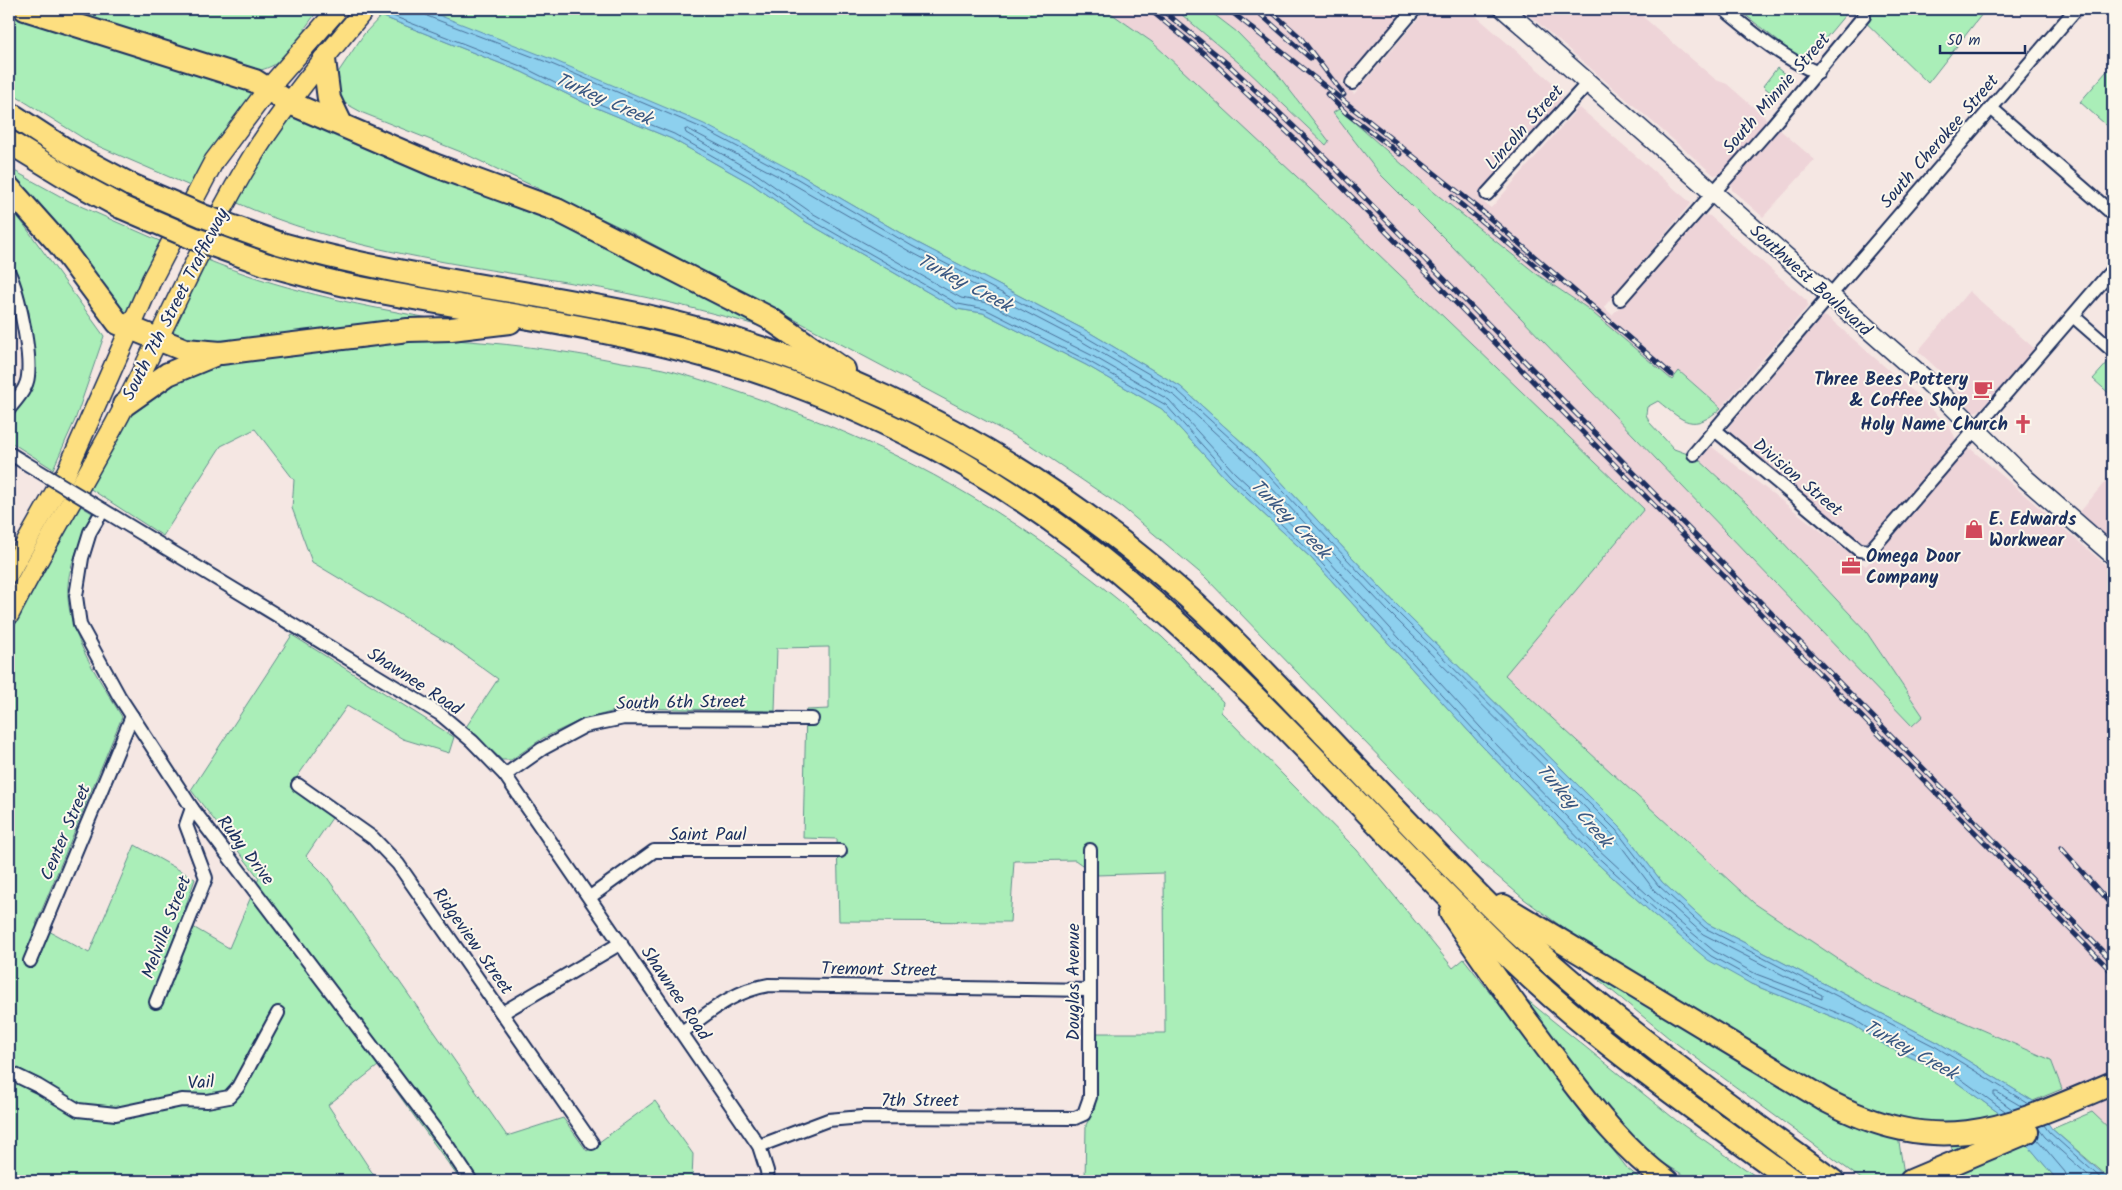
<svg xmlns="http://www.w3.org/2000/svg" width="2122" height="1190" viewBox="0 0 2122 1190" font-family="Kalam,sans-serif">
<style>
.built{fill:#eed4d8}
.green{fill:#aaeeb8;stroke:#628e8b}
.water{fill:#8dd0ee;stroke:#5f90b4}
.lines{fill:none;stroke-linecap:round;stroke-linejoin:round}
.shore{stroke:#496f98;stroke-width:1}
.minor-casing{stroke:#1b2f5e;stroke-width:16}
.secondary-casing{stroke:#1b2f5e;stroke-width:21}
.primary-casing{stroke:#1b2f5e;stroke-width:22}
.motorway-casing{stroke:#1b2f5e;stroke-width:26}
.minor{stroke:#fbf7ec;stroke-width:12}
.secondary{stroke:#fbf7ec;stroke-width:18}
.primary{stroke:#fddf80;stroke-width:19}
.motorway{stroke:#fddf80;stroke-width:22}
.rail-casing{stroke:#1b2f5e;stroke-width:5}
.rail{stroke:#fbf7ec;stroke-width:3;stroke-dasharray:9;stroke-linecap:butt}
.minor-bridge-casing{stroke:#1b2f5e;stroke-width:16;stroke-linecap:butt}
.motorway-bridge-casing{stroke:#1b2f5e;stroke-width:26;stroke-linecap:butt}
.minor-bridge{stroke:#fbf7ec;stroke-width:12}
.motorway-bridge{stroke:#fddf80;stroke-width:22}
.labels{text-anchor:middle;stroke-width:4;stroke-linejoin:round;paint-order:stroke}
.street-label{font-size:18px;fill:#1b2f5e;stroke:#fbf7ec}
.poi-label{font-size:18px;font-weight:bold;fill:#1b2f5e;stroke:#fbf7ec;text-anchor:end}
.water-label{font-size:19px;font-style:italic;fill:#385782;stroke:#fbf7ec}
</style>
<rect width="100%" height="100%" fill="#f5e7e3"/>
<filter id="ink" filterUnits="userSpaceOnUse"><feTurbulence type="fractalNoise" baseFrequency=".02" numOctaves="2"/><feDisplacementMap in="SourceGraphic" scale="10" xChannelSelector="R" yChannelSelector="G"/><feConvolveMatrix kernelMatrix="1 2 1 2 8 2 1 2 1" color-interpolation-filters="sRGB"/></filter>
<g filter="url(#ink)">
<g class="built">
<path d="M 1105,9 L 1175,9 L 1245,68 L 1326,145 L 1329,141 L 1275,71 L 1237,32 L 1207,9 L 1406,9 L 1342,82 L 1354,94 L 1427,9 L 1468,9 L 1559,88 L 1562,94 L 1561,99 L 1480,200 L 1491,208 L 1577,109 L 1580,108 L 1691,203 L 1604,307 L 1612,315 L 1705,215 L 1710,216 L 1807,301 L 1808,306 L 1721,408 L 1679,371 L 1672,380 L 1587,308 L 1538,275 L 1435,193 L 1339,109 L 1333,113 L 1381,175 L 1451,245 L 1912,726 L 1923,716 L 1865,630 L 1748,505 L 1696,457 L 1707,443 L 1866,566 L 1966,451 L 1971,449 L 2113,571 L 2113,1132 L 2062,1089 L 2051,1060 L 1874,983 L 1754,903 L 1504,675 L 1644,509 L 1152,42 Z"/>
<path d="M 1522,9 L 1634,9 L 1716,80 L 1727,84 L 1768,120 L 1722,173 L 1714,175 Z"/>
<path d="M 1779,129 L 1815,160 L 1763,217 L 1732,190 L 1731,183 Z"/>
<path d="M 1969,291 L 2035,349 L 1980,410 L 1971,413 L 1966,409 L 1969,406 L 1944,375 L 1918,351 Z"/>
<path d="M 1823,316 L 1829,318 L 1915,393 L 1949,426 L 1955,437 L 1955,441 L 1869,541 L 1864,543 L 1857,541 L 1729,431 L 1729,426 Z"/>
<path d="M 2113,472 L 2113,542 L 2080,512 Z"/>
</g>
<g class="green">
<path d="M 9,9 L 242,83 L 251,92 L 252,96 L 190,186 L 91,143 L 9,92 Z"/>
<path d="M 57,9 L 319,9 L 305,28 L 306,34 C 291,51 280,67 256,71 Z"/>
<path d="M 423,9 L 1105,9 L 1152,42 L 1324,202 L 1644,509 L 1505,675 L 1754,903 L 1874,983 L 2051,1060 L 2062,1089 L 2033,1101 L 1939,1043 L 1708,924 L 1662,882 L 1620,827 L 1396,604 L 1256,455 L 1181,387 L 1087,331 L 914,241 L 799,174 Z"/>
<path d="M 1175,9 L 1207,9 L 1237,32 L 1275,71 L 1329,141 L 1326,145 L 1245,68 Z"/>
<path d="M 1738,9 L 1850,9 L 1805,63 Z"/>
<path d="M 1852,9 L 1986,9 L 1928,83 Z"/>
<path d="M 381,16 L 522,72 L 585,103 L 672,139 L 752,184 L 806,222 L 957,309 L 983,313 L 1086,365 L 1162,409 L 1227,480 L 1311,558 L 1482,746 L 1589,856 L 1654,915 L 1751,984 L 1853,1025 L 1888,1047 L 1941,1071 L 2003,1116 L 2058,1181 L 1932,1181 L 1961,1169 L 1940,1122 L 1905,1120 L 1842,1099 L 1566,930 L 1524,899 L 1484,865 L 1205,577 L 1122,507 L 1029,444 L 630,232 L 461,152 L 363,113 L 343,102 L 338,93 L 336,82 L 339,71 L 364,34 Z"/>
<path d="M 2113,64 L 2113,131 L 2080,102 Z"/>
<path d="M 1777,68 L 1791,79 L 1776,97 L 1763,86 Z"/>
<path d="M 1339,109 L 1435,193 L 1538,275 L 1587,308 L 1672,380 L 1679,371 L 1721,408 C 1693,433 1684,422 1658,401 L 1647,407 L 1646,414 L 1649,422 L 1674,449 L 1696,457 L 1748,505 L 1865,630 L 1923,716 L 1912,726 L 1451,245 L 1381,175 L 1333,113 Z"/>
<path d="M 292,113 L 529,205 L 766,328 C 704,310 641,295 578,284 C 462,265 340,250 233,201 Z"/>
<path d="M 9,168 L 69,201 L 162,242 L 125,316 L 43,213 L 9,177 Z"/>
<path d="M 9,204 L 104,336 L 75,420 L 53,469 L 9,441 L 9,417 L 31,388 L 34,367 L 29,312 L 18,279 L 9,261 Z"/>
<path d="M 205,259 C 278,289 352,304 429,318 L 429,323 L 224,345 L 185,344 L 169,331 Z"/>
<path d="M 436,339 C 499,342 560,350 622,362 C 639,365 658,367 675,372 C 772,400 880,442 967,494 C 1036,534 1102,584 1162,637 C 1184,657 1203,681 1223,702 L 1221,712 L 1357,850 L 1453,968 L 1464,959 L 1627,1168 L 1643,1181 L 1085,1181 L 1086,1125 L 1095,1107 L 1097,1033 L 1165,1033 L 1164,873 L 1096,875 L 1075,860 L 1014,861 L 1010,922 L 839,921 L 837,839 L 803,838 L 806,710 L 829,709 L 829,647 L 777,648 L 775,711 L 626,708 L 581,720 L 543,738 L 511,760 L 502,760 L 466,727 L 498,679 L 451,645 L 312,562 L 292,508 L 294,480 L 255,429 L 221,446 L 163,536 L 86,486 L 124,420 L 145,395 L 206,366 Z"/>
<path d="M 2110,360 L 2113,363 L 2112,396 L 2093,379 Z"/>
<path d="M 79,505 L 92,513 C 85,531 76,549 71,568 C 56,621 97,674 122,717 L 36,924 L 89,953 L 135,845 L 195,879 L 181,920 L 229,948 L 259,878 L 191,790 L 292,635 L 454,737 L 449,753 L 403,739 L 347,706 L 290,787 L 332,818 L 306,856 L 326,876 L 507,1136 L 563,1118 L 587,1151 L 655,1101 L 693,1154 L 692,1181 L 461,1181 L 378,1066 L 328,1105 L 375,1177 L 372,1181 L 9,1181 L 9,636 Z"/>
<path d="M 1582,966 L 1898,1136 L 1904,1174 L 1893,1181 L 1864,1181 L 1669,1038 Z"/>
<path d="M 1521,995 L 1677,1121 L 1761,1180 L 1760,1181 L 1694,1181 L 1651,1156 L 1625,1134 Z"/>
<path d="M 2092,1112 L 2113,1132 L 2113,1181 L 2052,1129 Z"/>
</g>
<path class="water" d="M 355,9 L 423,9 L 551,59 L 704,124 L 799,174 L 914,241 L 1087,331 L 1181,387 L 1256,455 L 1396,604 L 1620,827 L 1662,882 L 1708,924 L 1939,1043 L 2033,1101 L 2052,1129 L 2111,1181 L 2058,1181 L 2003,1116 L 1941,1071 L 1888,1047 L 1853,1025 L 1751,984 L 1708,960 L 1654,915 L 1589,856 L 1482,746 L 1311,558 L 1227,480 L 1162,409 L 1086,365 L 983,313 L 957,309 L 806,222 L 752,184 L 672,139 L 585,103 L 522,72 L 381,16 Z"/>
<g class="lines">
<g class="shore">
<path d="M 375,9 L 523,67 L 587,99 L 674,134 L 755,180 L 808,218 L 958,304 L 985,309 L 1088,361 L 1166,405 L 1231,477 L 1314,555 L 1486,743 L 1592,852 L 1657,911 L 1711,956 L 1753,979 L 1855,1020 L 1890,1043 L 1943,1066 L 2005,1111"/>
<path d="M 423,9 L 427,16 L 549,63 L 702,128 L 796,178 L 912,246 L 1084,336 L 1178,391 L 1253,459 L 1392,607 L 1616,830 L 1658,885 L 1705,928 L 1936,1047 L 2029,1104"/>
<path d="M 688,129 L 793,184 L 909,251 L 1081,341 L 1175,396 L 1248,463 L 1388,611 L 1612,834 L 1654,890 L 1703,934 L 1822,995 L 1822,999 L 1756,974 L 1714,951 L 1661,907 L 1597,848 L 1490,738 L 1319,550 L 1235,473 L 1169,400 L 1091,355 L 988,303 L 961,298 L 812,213 L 758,175 L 686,133 L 685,130 Z"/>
<path d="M 2012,1109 L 1994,1096 L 1994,1092 L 1997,1092 L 2021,1106"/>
<path d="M 2044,1125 L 2049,1132 L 2104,1181"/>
<path d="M 2039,1129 L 2045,1137 L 2095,1181"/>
<path d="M 2037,1139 L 2065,1172 L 2068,1181"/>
</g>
<g class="minor-casing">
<g id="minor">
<path d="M 1724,9 C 1754,34 1781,57 1818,73"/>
<path d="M 1352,83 L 1415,9"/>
<path d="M 1991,108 L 2113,214"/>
<path d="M 1487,194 L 1588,83"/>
<path d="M 9,273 C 19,294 31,353 28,376 C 27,389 16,400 9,409"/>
<path d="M 1620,299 L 1772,126 L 1864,16"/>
<path d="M 2073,316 L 2113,351"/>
<path d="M 1715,430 L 1859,550 L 1870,551 L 2113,269"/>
<path d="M 9,453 L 22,461"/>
<path d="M 1694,454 L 2076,9"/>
<path d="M 505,775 L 542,749 L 585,726 L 624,718 L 812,719"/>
<path d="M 298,785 L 373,838 L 398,864 L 592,1143"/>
<path d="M 590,897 L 654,851 L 840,851"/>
<path d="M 30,961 L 132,716"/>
<path d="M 156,1002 L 206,878 L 186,825 L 192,808"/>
<path d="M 502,1013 L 621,943"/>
<path d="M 682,1032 C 711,1011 733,991 769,985 L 1090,990"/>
<path d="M 9,1072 L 38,1086 L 78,1110 L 116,1114 L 182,1100 L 207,1101 L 229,1097 L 238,1087 L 278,1013"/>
<path d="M 759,1146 L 828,1120 L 862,1117 L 1075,1118 L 1084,1114 L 1090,1097 L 1090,850"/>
<path d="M 471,1181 L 447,1145 L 192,808 L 119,696 L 80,625 L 76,596 L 82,558 L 90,532 L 103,510 L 440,714 L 472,741 L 505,775 L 759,1146 L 767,1171 L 768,1181"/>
</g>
</g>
<g class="secondary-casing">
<path id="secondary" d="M 1504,9 L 1925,379 L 2026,479 L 2113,555"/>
</g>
<g class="primary-casing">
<g id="primary">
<path d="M 9,573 L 67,471 L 152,279 L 214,161 L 268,89 L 338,9"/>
<path d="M 9,615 C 42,550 80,488 115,424 C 164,333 202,237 257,149 C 289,99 328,54 365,9"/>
</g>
</g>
<g class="motorway-casing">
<g id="motorway">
<path d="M 25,9 L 255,81 L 290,103 L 434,165 L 557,210 L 769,318 L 844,370"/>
<path d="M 324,60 L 329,99 L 341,124"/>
<path d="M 9,113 L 69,152 L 131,185"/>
<path d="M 9,142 L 73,181 L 121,207"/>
<path d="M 9,188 L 59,244 L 118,323 L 185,350 L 221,353 L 408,330 L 451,329 L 510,322"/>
<path d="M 278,243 C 399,277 523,290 646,316 C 728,334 808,362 885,397 C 1009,454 1125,535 1223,630 C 1321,727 1411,830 1510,926 C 1610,1021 1723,1100 1833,1181"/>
<path d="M 265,264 C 295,272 325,281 355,287 C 480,312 610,326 733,364 C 791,381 849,406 903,432 C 1159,554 1329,789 1531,978 C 1612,1053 1704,1116 1793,1181"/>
<path d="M 124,405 L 168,374 L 214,355"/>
<path d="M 1503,906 L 1825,1100 C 1940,1160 2003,1130 2113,1083"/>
<path d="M 1451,913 C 1487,966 1523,1017 1562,1068 C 1593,1109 1625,1151 1667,1181"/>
<path d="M 1911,1181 L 2027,1132"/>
</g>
</g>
<use href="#minor" class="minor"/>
<use href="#secondary" class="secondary"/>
<use href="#primary" class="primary"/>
<use href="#motorway" class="motorway"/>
<g class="rail-casing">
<g id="rail">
<path d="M 1149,9 L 1207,56 L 1303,147 L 2113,973"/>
<path d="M 1161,9 L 1229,65 L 1309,141 L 2113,962"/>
<path d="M 1228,9 L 1477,207 L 1672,375"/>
<path d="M 1258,12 L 1310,58"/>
<path d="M 1272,12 L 1300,37 L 1344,95"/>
<path d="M 1327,94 L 1346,113 L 1400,154"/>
<path d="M 1452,197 L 1554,281"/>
<path d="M 2061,848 L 2113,907"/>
</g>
</g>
<use href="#rail" class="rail"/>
<g class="minor-bridge-casing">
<path id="minor-bridge" d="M 22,461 L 103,510"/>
</g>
<g class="motorway-bridge-casing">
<g id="motorway-bridge">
<path d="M 131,185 L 203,216 L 278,243"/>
<path d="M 121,207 L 193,238 L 265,264"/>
</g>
</g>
<use href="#minor-bridge" class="minor-bridge"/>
<use href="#motorway-bridge" class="motorway-bridge"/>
</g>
</g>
<defs>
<g id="cafe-bare" transform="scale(1.5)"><path d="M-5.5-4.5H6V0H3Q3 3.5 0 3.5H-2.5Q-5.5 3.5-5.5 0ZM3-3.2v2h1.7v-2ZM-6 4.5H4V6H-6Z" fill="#d1495b" stroke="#fbf7ec" stroke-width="2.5" paint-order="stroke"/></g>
<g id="church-bare" transform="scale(1.5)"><path d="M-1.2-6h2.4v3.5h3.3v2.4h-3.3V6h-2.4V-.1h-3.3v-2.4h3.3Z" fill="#d1495b" stroke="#fbf7ec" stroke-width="2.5" paint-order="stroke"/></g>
<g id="shop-bare" transform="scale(1.5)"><path d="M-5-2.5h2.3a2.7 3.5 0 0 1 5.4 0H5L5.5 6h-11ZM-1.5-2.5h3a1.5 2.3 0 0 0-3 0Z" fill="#d1495b" stroke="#fbf7ec" stroke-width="2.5" paint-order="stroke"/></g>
<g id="office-bare" transform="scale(1.5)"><path d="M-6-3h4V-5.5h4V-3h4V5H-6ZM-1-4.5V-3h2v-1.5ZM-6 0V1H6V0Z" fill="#d1495b" stroke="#fbf7ec" stroke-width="2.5" paint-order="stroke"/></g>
</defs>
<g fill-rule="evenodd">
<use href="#cafe-bare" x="1983" y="389"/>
<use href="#church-bare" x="2023" y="424"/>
<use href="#shop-bare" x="1974" y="529"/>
<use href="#office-bare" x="1851" y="566"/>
</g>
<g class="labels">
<g class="street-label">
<text transform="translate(1776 93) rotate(-49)" y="6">South Minnie Street</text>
<text transform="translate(1524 127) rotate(-48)" y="6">Lincoln Street</text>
<text transform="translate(1939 141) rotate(-49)" y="6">South Cherokee Street</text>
<text transform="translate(1811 280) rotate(42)" y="6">Southwest Boulevard</text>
<text transform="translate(175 304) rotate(-63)" y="6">South 7th Street Trafficway</text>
<text transform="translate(1798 477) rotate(40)" y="6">Division Street</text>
<text transform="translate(415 681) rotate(33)" y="6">Shawnee Road</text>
<text transform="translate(681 702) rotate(-1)" y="6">South 6th Street</text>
<text transform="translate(65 832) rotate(-67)" y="6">Center Street</text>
<text x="708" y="840">Saint Paul</text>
<text transform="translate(246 850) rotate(53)" y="6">Ruby Drive</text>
<text transform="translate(166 927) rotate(-69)" y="6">Melville Street</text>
<text transform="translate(473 941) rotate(55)" y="6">Ridgeview Street</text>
<text transform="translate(879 969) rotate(1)" y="6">Tremont Street</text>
<text transform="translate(1073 982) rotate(-90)" y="6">Douglas Avenue</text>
<text transform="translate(676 993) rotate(56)" y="6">Shawnee Road</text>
<text transform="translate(201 1082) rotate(-3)" y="6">Vail</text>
<text x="920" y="1106">7th Street</text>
</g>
<g class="poi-label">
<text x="1968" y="385">Three Bees Pottery<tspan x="1968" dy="21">&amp; Coffee Shop</tspan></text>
<text x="2008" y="430">Holy Name Church</text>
<text x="1989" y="525" text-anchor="start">E. Edwards<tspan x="1989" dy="21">Workwear</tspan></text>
<text x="1866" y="562" text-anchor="start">Omega Door<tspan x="1866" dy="21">Company</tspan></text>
</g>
<g class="water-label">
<text transform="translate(604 98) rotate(24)" y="7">Turkey Creek</text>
<text transform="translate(965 282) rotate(28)" y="7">Turkey Creek</text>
<text transform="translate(1291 518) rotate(45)" y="7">Turkey Creek</text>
<text transform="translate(1575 805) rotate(49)" y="7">Turkey Creek</text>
<text transform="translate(1911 1049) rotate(29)" y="7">Turkey Creek</text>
</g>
</g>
<rect width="2122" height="1190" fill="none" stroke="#fbf7ec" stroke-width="30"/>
<rect x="15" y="15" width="2092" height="1160" fill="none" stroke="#1b2f5e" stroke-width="2" filter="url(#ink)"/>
<path d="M1940 45v8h85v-8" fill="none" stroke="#1b2f5e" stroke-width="2.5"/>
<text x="1947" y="45" font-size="15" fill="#1b2f5e" stroke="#fbf7ec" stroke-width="4" paint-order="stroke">50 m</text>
</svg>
